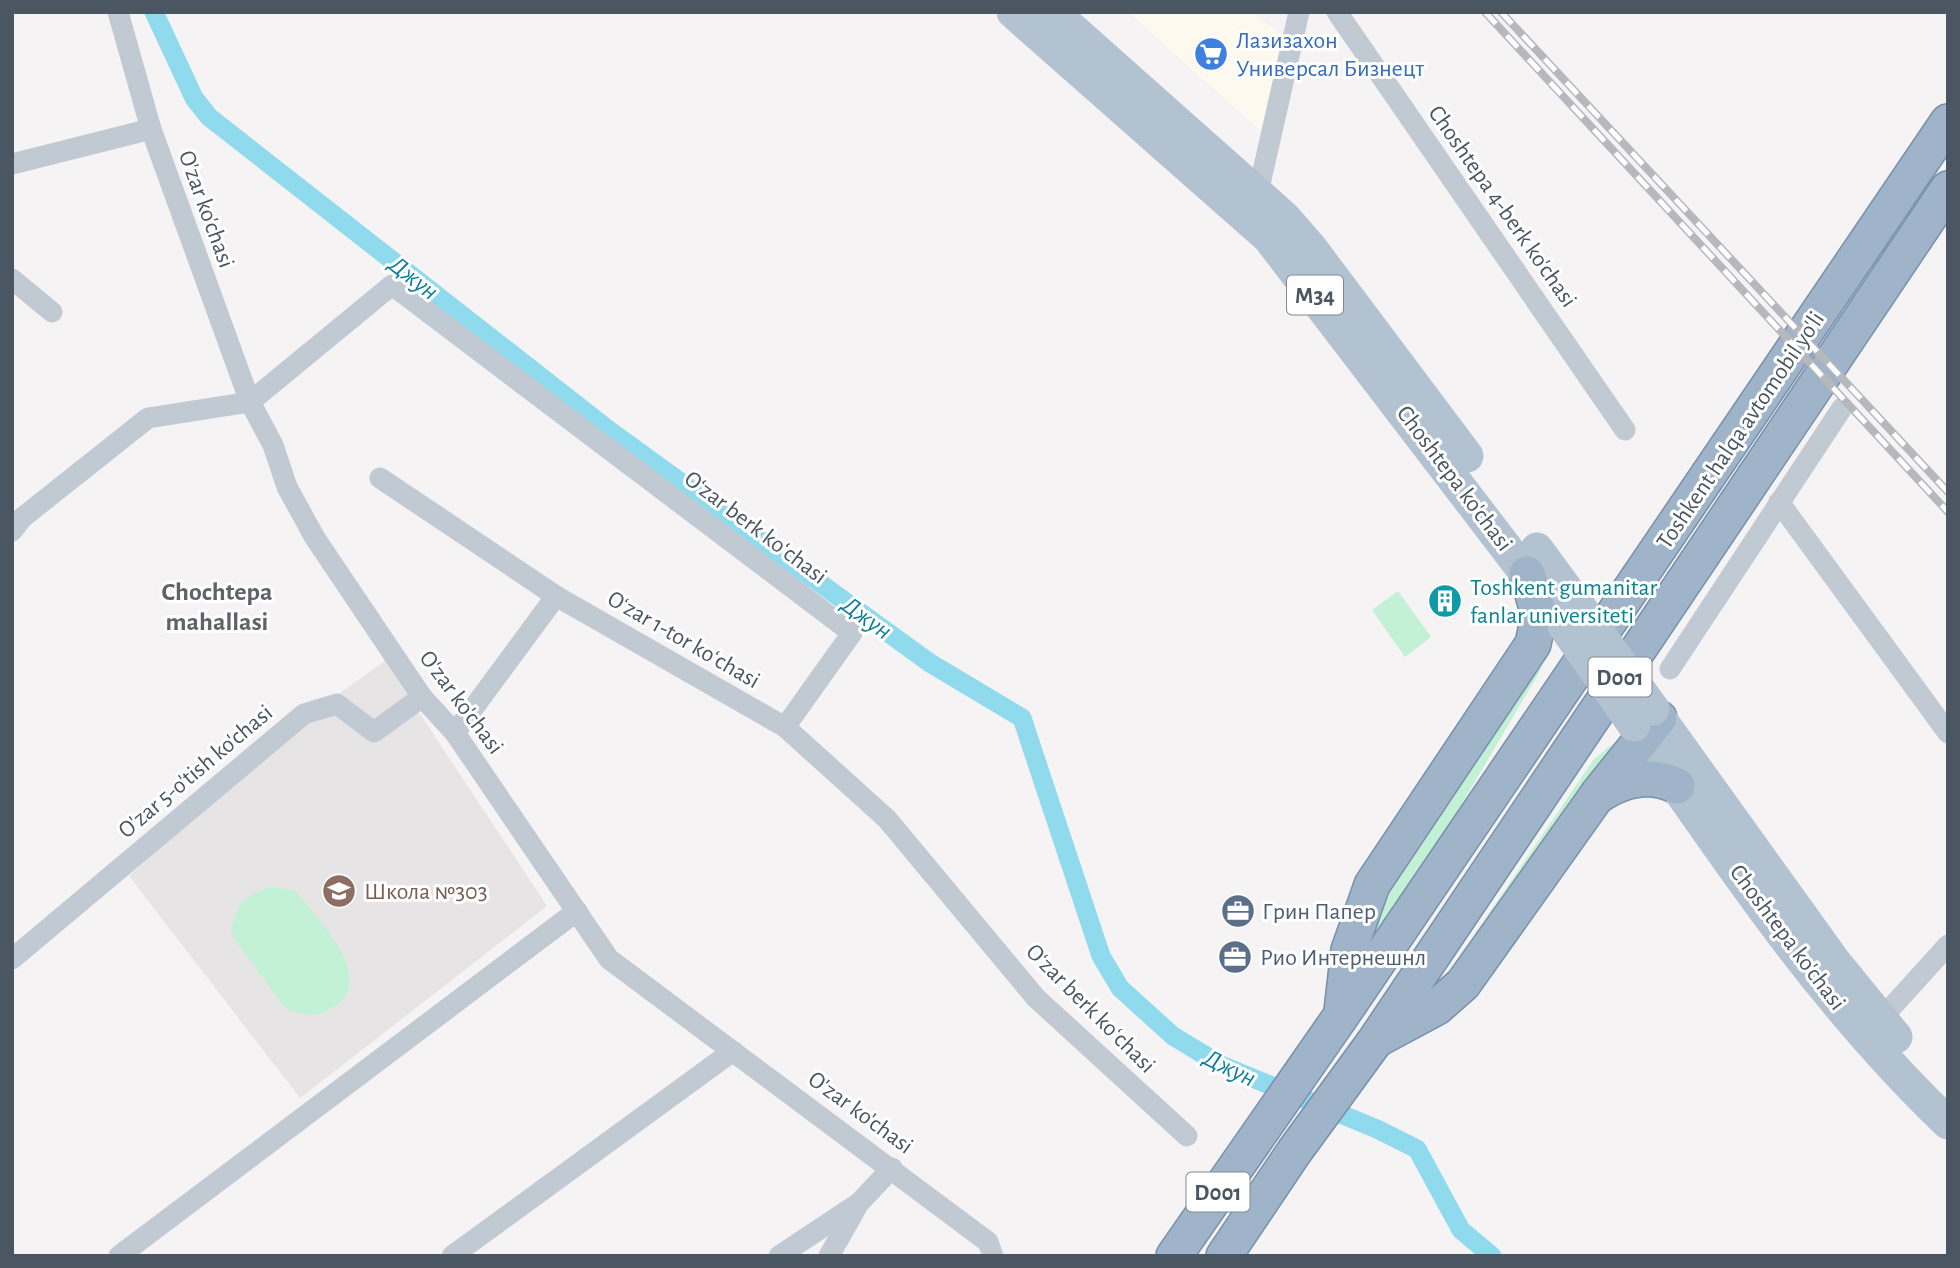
<svg xmlns="http://www.w3.org/2000/svg" width="1960" height="1268" viewBox="0 0 1960 1268" font-family="'Alegreya Sans',sans-serif">
<style>
.commercial{fill:#fdf9ef}
.education{fill:#e6e4e5}
.green{fill:#c3f1d5}
.lines{fill:none;stroke-linecap:round;stroke-linejoin:round}
.canal{stroke:#90daee;stroke-width:19}
.trunk-casing{stroke:#7690ad;stroke-width:38}
.minor{stroke:#c1cad2;stroke-width:21}
.primary{stroke:#b3c2d1;stroke-width:33}
.trunk{stroke:#9fb4c9;stroke-width:35}
.rail-casing{stroke:#b5b8bd;stroke-width:8}
.rail{stroke:#fff;stroke-width:5;stroke-dasharray:16;stroke-linecap:butt}
.primary-bridge{stroke:#b3c2d1;stroke-width:33}
.labels{text-anchor:middle;stroke-width:6;stroke-linejoin:round;paint-order:stroke}
.shield{fill:#fff;stroke:#808990;stroke-width:2}
.shield-label{font-size:23px;font-weight:bold;fill:#4a5661}
.shop-label{font-size:24px;fill:#366cbe;stroke:#fff;text-anchor:start}
.street-label{font-size:24px;fill:#4a5661;stroke:#fff}
.culture-label{font-size:24px;fill:#0d838f;stroke:#fff;text-anchor:start}
.education-label{font-size:24px;fill:#785e54;stroke:#fff;text-anchor:start}
.service-label{font-size:24px;fill:#4e5e75;stroke:#fff;text-anchor:start}
.water-label{font-size:26px;font-style:italic;fill:#0c7c9b;stroke:#fff}
.neighbourhood-label{font-size:26px;font-weight:bold;fill:#5f6368;stroke:#fff}
</style>
<rect width="100%" height="100%" fill="#f5f3f3"/>
<path class="commercial" d="M 1128,12 L 1252,12 L 1281,35 L 1285,47 L 1264,134 Z"/>
<path class="education" d="M 385,661 L 547,906 L 300,1098 L 129,876 L 240,775 L 337,695 Z"/>
<g class="green">
<path d="M 1398,591 L 1431,637 L 1405,657 L 1372,610 Z"/>
<path d="M 1543,666 L 1434,851 L 1364,951 L 1388,890 L 1523,686 Z"/>
<path d="M 1615,742 L 1455,976 L 1431,998 L 1594,759 Z"/>
<path d="M 270,887 L 296,891 C 317,919 380,980 332,1008 C 316,1018 301,1016 285,1008 L 231,934 C 235,907 243,895 270,887 Z"/>
</g>
<g class="lines">
<path class="canal" d="M 154,12 L 194,98 L 209,117 L 610,431 L 930,663 L 1022,718 L 1101,956 L 1120,988 L 1173,1036 L 1221,1065 L 1377,1129 L 1417,1149 L 1461,1230 L 1492,1256"/>
<g class="trunk-casing">
<g id="trunk">
<path d="M 1598,794 L 1659,718"/>
<path d="M 1342,1011 L 1349,950 L 1372,885 L 1533,644 L 1539,615 L 1527,574"/>
<path d="M 1381,1037 L 1437,1007 L 1463,984 L 1596,797 C 1620,780 1649,772 1677,786"/>
<path d="M 1174,1256 L 1341,1016 L 1948,122"/>
<path d="M 1224,1256 L 1294,1152 L 1375,1041 L 1948,189"/>
</g>
</g>
<g class="minor">
<path d="M 118,12 L 151,129 L 250,402 L 273,445 L 287,487 L 315,538 L 422,697 L 455,733 L 609,959 L 988,1242 L 993,1256"/>
<path d="M 1337,12 L 1625,430"/>
<path d="M 12,164 L 151,129"/>
<path d="M 1252,199 L 1258,193 L 1299,12"/>
<path d="M 12,279 L 52,312"/>
<path d="M 380,478 L 556,596 L 785,727 L 887,819 L 1036,998 L 1187,1136"/>
<path d="M 1779,502 L 1948,733"/>
<path d="M 12,531 L 22,518 L 148,418 L 250,402 L 392,285 L 852,633 L 785,727"/>
<path d="M 1670,669 L 1842,408"/>
<path d="M 455,733 L 556,596"/>
<path d="M 12,959 L 304,714 L 337,704 L 374,732 L 422,697"/>
<path d="M 1880,1020 L 1948,945"/>
<path d="M 119,1256 L 577,911"/>
<path d="M 452,1256 L 733,1051"/>
<path d="M 779,1256 L 859,1203 L 892,1168"/>
<path d="M 829,1256 L 856,1208"/>
</g>
<g class="primary">
<path d="M 1013,12 L 1269,238 L 1543,596"/>
<path d="M 1053,12 L 1285,218 L 1311,248 L 1467,456"/>
<path d="M 1537,549 L 1581,609"/>
<path d="M 1653,709 L 1834,961 L 1896,1037"/>
<path d="M 1634,725 C 1730,864 1825,1006 1948,1123"/>
</g>
<use href="#trunk" class="trunk"/>
<g class="rail-casing">
<g id="rail">
<path d="M 1485,12 L 1948,512"/>
<path d="M 1501,12 L 1948,492"/>
</g>
</g>
<use href="#rail" class="rail"/>
<g class="primary-bridge">
<path d="M 1581,609 L 1653,709"/>
<path d="M 1564,626 L 1634,725"/>
</g>
</g>
<defs>
<g id="supermarket-disc" transform="scale(1.75)"><circle r="9.5" fill="#3f7fe0" stroke="#fff"/><path d="M-6-5.5h2.5l.6 2H6L4.5 2H-2.5L-4.4-4H-6ZM-1.5 3.2a1.3 1.3 0 1 0 .1 0ZM3 3.2a1.3 1.3 0 1 0 .1 0Z" fill="#fff"/></g>
<g id="building-disc" transform="scale(1.75)"><circle r="9.5" fill="#0f9aa8" stroke="#fff"/><path d="M-4-6H4V6H1V3H-1V6H-4ZM-2.5-4.3h1.7v1.8h-1.7ZM.8-4.3h1.7v1.8H.8ZM-2.5-1h1.7V.8h-1.7ZM.8-1h1.7V.8H.8Z" fill="#fff"/></g>
<g id="school-disc" transform="scale(1.75)"><circle r="9.5" fill="#8d6e63" stroke="#fff"/><path d="M0-5L7-2L0 1L-7-2ZM-4 1L0 2.5L4 1V4Q0 6-4 4Z" fill="#fff"/></g>
<g id="office-disc" transform="scale(1.75)"><circle r="9.5" fill="#5c6f8a" stroke="#fff"/><path d="M-6-3h4V-5.5h4V-3h4V5H-6ZM-1-4.5V-3h2v-1.5ZM-6 0V1H6V0Z" fill="#fff"/></g>
</defs>
<g fill-rule="evenodd">
<use href="#supermarket-disc" x="1211" y="54"/>
<use href="#building-disc" x="1445" y="601"/>
<use href="#school-disc" x="339" y="891"/>
<use href="#office-disc" x="1238" y="911"/>
<use href="#office-disc" x="1235" y="957"/>
</g>
<g class="labels">
<g class="shield">
<rect x="1287" y="275.5" width="56" height="39" rx="5"/>
<rect x="1588.5" y="657.5" width="63" height="39" rx="5"/>
<rect x="1186.5" y="1172.5" width="63" height="39" rx="5"/>
</g>
<g class="shield-label">
<text x="1315" y="303">M34</text>
<text x="1620" y="685">D001</text>
<text x="1218" y="1200">D001</text>
</g>
<g class="shop-label">
<text x="1236" y="48">Лазизахон<tspan x="1236" dy="28">Универсал Бизнецт</tspan></text>
</g>
<g class="street-label">
<text transform="translate(1503 206) rotate(55)" y="8">Choshtepa 4-berk ko'chasi</text>
<text transform="translate(207 209) rotate(70)" y="8">O'zar ko'chasi</text>
<text transform="translate(1740 430) rotate(-56)" y="8">Toshkent halqa avtomobil yo'li</text>
<text transform="translate(1455 478) rotate(53)" y="8">Choshtepa ko'chasi</text>
<text transform="translate(756 527) rotate(37)" y="8">Oʻzar berk koʻchasi</text>
<text transform="translate(684 639) rotate(30)" y="8">O‘zar 1-tor koʻchasi</text>
<text transform="translate(462 702) rotate(53)" y="8">O'zar ko'chasi</text>
<text transform="translate(195 771) rotate(-40)" y="8">O'zar 5-o'tish ko'chasi</text>
<text transform="translate(1788 937) rotate(53)" y="8">Choshtepa ko'chasi</text>
<text transform="translate(1091 1008) rotate(45)" y="8">Oʻzar berk koʻchasi</text>
<text transform="translate(861 1112) rotate(36)" y="8">O'zar ko'chasi</text>
</g>
<g class="culture-label">
<text x="1470" y="595">Toshkent gumanitar<tspan x="1470" dy="28">fanlar universiteti</tspan></text>
</g>
<g class="education-label">
<text x="364" y="899">Школа №303</text>
</g>
<g class="service-label">
<text x="1262" y="919">Грин Папер</text>
<text x="1260" y="965">Рио Интернешнл</text>
</g>
<g class="water-label">
<text transform="translate(414 277) rotate(38)" y="9">Джун</text>
<text transform="translate(867 617) rotate(36)" y="9">Джун</text>
<text transform="translate(1230 1067) rotate(26)" y="9">Джун</text>
</g>
<g class="neighbourhood-label">
<text x="217" y="600">Chochtepa<tspan x="217" dy="30">mahallasi</tspan></text>
</g>
</g>
<rect width="1960" height="1268" fill="none" stroke="#4a5661" stroke-width="28"/>
</svg>
